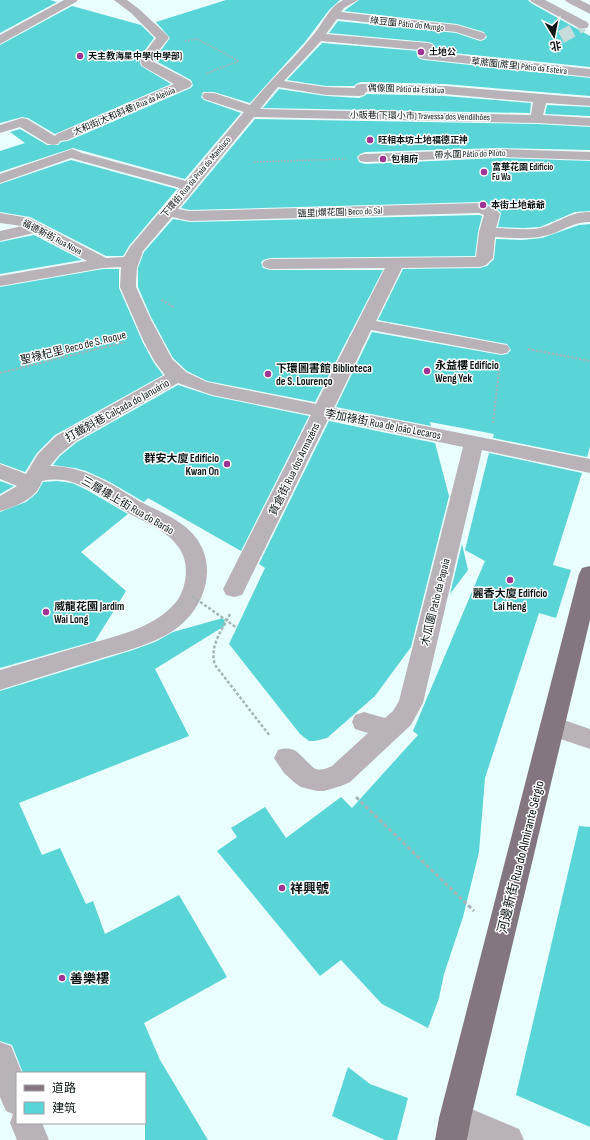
<svg xmlns="http://www.w3.org/2000/svg" width="590" height="1140" viewBox="0 0 590 1140" font-family="'Sofia Sans Condensed','Noto Sans SC',sans-serif">
<style>
.building{fill:#59d5d7}
.lines{fill:none;stroke-linecap:round;stroke-linejoin:round}
.minor-tunnel{stroke:#c9dcdc;stroke-width:13;stroke-dasharray:13 6;stroke-linecap:butt}
.path-far3{stroke:#a4b5b5;stroke-width:1.5;stroke-dasharray:2 1;stroke-linecap:butt}
.path-far2{stroke:#a4b5b5;stroke-width:2;stroke-dasharray:2.5 1.5;stroke-linecap:butt}
.path-far1{stroke:#a4b5b5;stroke-width:2.5;stroke-dasharray:3 2;stroke-linecap:butt}
.path{stroke:#a4b5b5;stroke-width:3;stroke-dasharray:4 2.5;stroke-linecap:butt}
.minor{fill:#b9b2b8;fill-rule:evenodd}
.major{fill:#837681;fill-rule:evenodd}
.path-bridge{stroke:#a4b5b5;stroke-width:2.5;stroke-dasharray:3 2;stroke-linecap:butt}
.poi-dot{fill:#9f3495;stroke:#fff;stroke-width:1.5}
.labels{text-anchor:middle;stroke-width:3;stroke-linejoin:round;paint-order:stroke}
.far-street-label{font-size:9px;fill:#0c1515;stroke:#fff}
.far-poi-label{font-size:9px;font-weight:bold;fill:#0c1515;stroke:#fff;text-anchor:start}
.street-label{font-size:11px;fill:#0c1515;stroke:#fff}
.poi-label{font-size:11px;font-weight:bold;fill:#0c1515;stroke:#fff;text-anchor:start}
.near-street-label{font-size:13px;fill:#0c1515;stroke:#fff}
.near-poi-label{font-size:13px;font-weight:bold;fill:#0c1515;stroke:#fff;text-anchor:start}
</style>
<rect width="100%" height="100%" fill="#eaffff"/>
<g class="building">
<path d="M 0,0 L 50,0 L 57,2 L 0,33 Z"/>
<path d="M 226,0 L 340,0 L 329,10 L 305,42 L 250,103 L 214,92 L 203,92 L 201,97 L 204,100 L 241,113 L 185,179 L 73,148 L 0,172 L 0,151 L 25,143 L 10,132 L 20,129 L 47,145 L 58,145 L 61,142 L 68,141 L 191,88 L 193,85 L 191,80 L 154,60 L 170,38 L 156,22 Z"/>
<path d="M 359,0 L 528,0 L 531,3 L 590,36 L 590,67 L 434,51 L 435,46 L 432,43 L 428,42 L 329,33 L 338,21 L 456,33 L 480,41 L 484,40 L 487,37 L 484,32 L 457,24 L 344,11 Z"/>
<path d="M 72,6 L 141,25 L 154,38 L 139,58 L 141,66 L 171,84 L 55,134 L 28,118 L 22,117 L 0,123 L 0,45 Z"/>
<path d="M 322,43 L 418,51 L 417,56 L 420,59 L 424,60 L 590,78 L 590,96 L 445,84 L 361,82 L 356,84 L 354,86 L 326,86 L 287,80 Z"/>
<path d="M 279,89 L 326,96 L 359,98 L 364,96 L 367,94 L 445,96 L 531,103 L 530,113 L 263,108 Z"/>
<path d="M 547,105 L 590,107 L 590,116 L 545,114 Z"/>
<path d="M 255,119 L 537,124 L 590,127 L 590,150 L 499,148 L 365,152 L 360,154 L 357,157 L 359,162 L 365,164 L 499,158 L 590,161 L 590,211 L 575,212 L 540,227 L 524,228 L 498,227 L 501,213 L 494,206 L 479,202 L 190,210 L 181,208 Z"/>
<path d="M 71,160 L 177,189 L 129,246 L 123,256 L 106,256 L 30,217 L 0,212 L 0,184 Z"/>
<path d="M 479,215 L 482,216 L 478,232 L 475,256 L 270,258 L 263,260 L 261,263 L 263,268 L 270,270 L 383,270 L 315,402 L 207,381 L 187,371 L 173,358 L 151,317 L 138,287 L 138,268 L 144,252 L 173,219 L 190,222 Z"/>
<path d="M 590,224 L 590,447 L 587,457 L 493,438 L 494,434 L 430,422 L 431,426 L 336,407 L 372,332 L 501,355 L 507,354 L 511,350 L 507,344 L 378,320 L 403,269 L 480,268 L 487,266 L 494,259 L 496,239 L 522,240 L 542,238 L 579,225 Z"/>
<path d="M 34,235 L 82,260 L 0,274 L 0,242 Z"/>
<path d="M 103,269 L 119,269 L 119,288 L 143,343 L 154,363 L 163,375 L 55,435 L 37,453 L 25,472 L 0,463 L 0,287 Z"/>
<path d="M 178,385 L 212,396 L 309,416 L 241,551 L 148,498 L 144,502 L 108,481 L 86,471 L 75,468 L 53,465 L 60,456 L 77,442 Z"/>
<path d="M 329,421 L 435,443 L 449,496 L 411,647 L 375,696 L 327,738 L 315,741 L 309,741 L 300,734 L 229,644 L 265,568 L 259,564 Z"/>
<path d="M 489,453 L 582,473 L 553,565 L 571,570 L 556,618 L 539,613 L 485,778 L 479,852 L 463,917 L 444,974 L 439,998 L 428,1028 L 382,1004 L 341,960 L 320,976 L 217,851 L 237,837 L 231,828 L 265,807 L 286,838 L 341,797 L 352,808 L 418,735 L 413,731 L 485,561 L 465,550 Z"/>
<path d="M 0,481 L 14,486 L 0,494 Z"/>
<path d="M 57,481 L 72,483 L 87,490 L 128,514 L 81,552 L 126,591 L 95,641 L 0,668 L 0,512 L 26,502 L 37,493 L 43,482 Z"/>
<path d="M 462,544 L 468,570 L 450,594 Z"/>
<path d="M 223,618 L 226,625 L 155,669 L 189,736 L 19,803 L 42,855 L 60,848 L 86,904 L 93,901 L 105,934 L 179,895 L 227,977 L 144,1023 L 160,1060 L 208,1140 L 145,1140 L 145,1073 L 23,1073 L 12,1045 L 0,1041 L 0,691 L 133,650 L 155,642 L 173,632 Z"/>
<path d="M 579,826 L 590,827 L 590,1127 L 516,1095 Z"/>
<path d="M 348,1067 L 370,1084 L 408,1098 L 397,1140 L 385,1140 L 332,1116 Z"/>
</g>
<g class="lines">
<path class="minor-tunnel" d="M 561,37 L 583,25"/>
<g class="path-far3">
<path d="M 185,41 L 197,39 L 239,61 L 205,74"/>
<path d="M 254,162 L 345,159"/>
</g>
<g class="path-far2">
<path d="M 161,300 L 175,308"/>
<path d="M 528,349 L 590,361"/>
<path d="M 0,373 L 125,342"/>
<path d="M 493,423 L 499,370"/>
</g>
<path class="path-far1" d="M 230,614 C 222,630 209,646 215,665 L 270,736"/>
<path class="path" d="M 356,797 L 474,911"/>
<g class="minor">
<path d="M 64,0 L 78,0 L 76,2 L 0,44 L 0,35 Z"/>
<path d="M 114,0 L 127,0 L 139,9 L 167,35 L 169,38 L 152,59 L 152,61 L 190,81 L 192,84 L 190,87 L 67,140 L 60,141 L 58,144 L 53,145 L 48,144 L 20,127 L 0,133 L 0,125 L 22,118 L 27,119 L 55,136 L 57,134 L 174,84 L 142,66 L 140,59 L 156,38 L 131,13 Z"/>
<path d="M 343,0 L 358,0 L 344,8 L 341,12 L 457,25 L 484,33 L 486,36 L 484,39 L 480,40 L 456,32 L 337,19 L 326,34 L 428,43 L 432,44 L 434,47 L 432,52 L 590,69 L 590,77 L 424,59 L 420,58 L 418,55 L 420,50 L 321,41 L 284,81 L 326,87 L 355,88 L 356,85 L 361,84 L 445,86 L 590,98 L 590,106 L 546,103 L 543,115 L 590,118 L 590,126 L 537,123 L 254,117 L 178,209 L 190,211 L 479,203 C 488,206 494,206 500,214 L 496,228 C 510,228 526,231 540,228 C 559,223 568,212 590,212 L 590,222 C 574,221 563,231 548,235 C 531,240 512,238 495,237 L 493,258 L 486,265 L 480,267 L 402,268 L 376,321 L 501,344 L 507,345 L 510,349 L 507,353 L 501,354 L 371,330 L 334,408 L 590,459 L 590,473 L 482,450 L 423,703 L 411,725 L 350,782 L 341,786 L 324,791 L 317,791 L 301,787 L 295,783 L 284,773 L 274,758 L 278,750 C 297,744 300,757 314,768 C 320,771 326,769 332,766 L 368,733 L 355,729 L 352,722 L 355,715 L 364,712 L 385,718 L 393,711 L 399,701 L 463,447 L 328,419 L 245,589 L 242,595 L 234,597 L 226,595 L 223,589 L 311,415 L 212,395 L 178,383 L 76,441 L 59,455 L 50,466 C 84,466 111,484 139,501 C 156,510 175,517 189,530 C 217,556 210,597 184,622 C 162,643 127,650 99,659 C 66,669 33,679 0,690 L 0,670 C 26,662 52,655 78,647 C 111,637 153,630 176,602 C 187,588 190,563 179,548 C 168,531 147,523 130,514 C 111,503 93,489 72,482 C 62,479 52,479 42,481 C 37,498 16,507 0,511 L 0,496 L 17,486 L 0,479 L 0,464 L 26,474 L 38,454 L 56,436 L 165,375 L 155,362 L 144,342 L 120,287 L 121,267 L 103,268 L 0,286 L 0,276 L 87,261 L 34,233 L 0,241 L 0,231 L 22,226 L 0,223 L 0,213 L 29,218 L 106,258 L 124,257 L 130,247 L 180,188 L 71,158 L 0,183 L 0,174 L 72,149 L 82,153 L 186,181 L 244,112 L 204,99 L 202,96 L 204,93 L 214,93 L 250,105 C 270,80 294,59 314,34 C 324,22 329,7 343,0 ZM 278,87 L 326,95 L 359,96 L 364,95 L 366,92 L 445,94 L 533,102 L 531,115 L 260,109 ZM 479,213 L 484,215 L 479,232 L 476,257 L 270,259 L 264,261 L 262,264 L 264,267 L 270,269 L 385,268 L 316,404 L 207,382 L 186,372 L 172,359 L 150,318 L 136,287 L 136,282 L 137,268 L 143,251 L 172,217 L 190,221 Z"/>
<path d="M 530,0 L 545,0 L 587,22 L 589,25 L 587,28 L 579,28 L 532,2 Z"/>
<path d="M 565,0 L 580,0 L 590,5 L 590,14 L 567,2 Z"/>
<path d="M 499,149 L 590,152 L 590,160 L 499,157 L 365,162 L 360,161 L 358,158 L 360,155 L 365,154 Z"/>
<path d="M 552,716 L 590,729 L 590,749 L 543,733 L 540,726 L 543,719 Z"/>
<path d="M 0,1042 L 11,1046 L 22,1073 L 17,1073 L 17,1123 L 42,1123 L 49,1140 L 17,1140 L 10,1123 L 13,1114 L 6,1111 L 0,1097 Z"/>
<path d="M 455,1102 L 519,1129 L 524,1140 L 469,1140 L 444,1129 L 439,1118 L 444,1107 Z"/>
</g>
<path class="major" d="M 590,566 L 590,620 L 471,1118 L 467,1140 L 435,1140 L 439,1118 L 579,574 L 582,568 Z"/>
<path class="path-bridge" d="M 192,596 L 237,628"/>
</g>
<g class="poi-dot">
<circle cx="421" cy="52" r="4"/>
<circle cx="80" cy="56" r="4"/>
<circle cx="370" cy="140" r="4"/>
<circle cx="383" cy="159" r="4"/>
<circle cx="484" cy="172" r="4"/>
<circle cx="483" cy="205" r="4"/>
<circle cx="427" cy="371" r="4"/>
<circle cx="268" cy="374" r="4"/>
<circle cx="227" cy="464" r="4"/>
<circle cx="510" cy="580" r="4"/>
<circle cx="46" cy="612" r="4"/>
<circle cx="282" cy="888" r="4"/>
<circle cx="62" cy="978" r="4"/>
</g>
<g class="labels">
<g class="far-street-label">
<text transform="translate(407 24) rotate(6)" y="3">綠豆圍 Pátio do Mungo</text>
<text transform="translate(519 66) rotate(6)" y="3">草蓆圍(蓆里) Pátio da Esteira</text>
<text transform="translate(406 89) rotate(2)" y="3">偶像圍 Pátio da Estátua</text>
<text transform="translate(124 111) rotate(-23)" y="3">大和街(大和斜巷) Rua da Aleluia</text>
<text transform="translate(420 116) rotate(1)" y="3">小販巷(下環小市) Travessa dos Vendilhões</text>
<text transform="translate(470 154) rotate(-2)" y="3">帶水圍 Pátio do Piloto</text>
<text transform="translate(196 177) rotate(-50)" y="3">下環街 Rua da Praia do Manduco</text>
<text transform="translate(340 212) rotate(-2)" y="3">鹽里(爛花園) Beco do Sal</text>
<text transform="translate(52 237) rotate(27)" y="3">福德新街 Rua Nova</text>
</g>
<g class="far-poi-label">
<text x="429" y="55">土地公</text>
<text x="88" y="59">天主教海星中學(中學部)</text>
<text x="378" y="143">旺相本坊土地福德正神</text>
<text x="391" y="162">包相府</text>
<text x="492" y="170">富華花園 Edifício<tspan x="492" dy="10">Fu Wa</tspan></text>
<text x="491" y="208">本街土地爺爺</text>
</g>
<g class="street-label">
<text transform="translate(73 347) rotate(-14)" y="4">聖祿杞里 Beco de S. Roque</text>
<text transform="translate(117 410) rotate(-29)" y="4">打鐵斜巷 Calçada do Januário</text>
<text transform="translate(383 424) rotate(11)" y="4">李加祿街 Rua de João Lecaros</text>
<text transform="translate(294 469) rotate(-64)" y="4">貨倉街 Rua dos Armazéns</text>
<text transform="translate(128 505) rotate(30)" y="4">三層樓上街 Rua do Barão</text>
<text transform="translate(435 602) rotate(-76)" y="4">木瓜圍 Patio da Papaia</text>
</g>
<g class="poi-label">
<text x="435" y="369">永益樓 Edifício<tspan x="435" dy="13">Weng Yek</tspan></text>
<text x="276" y="372">下環圖書館 Biblioteca<tspan x="276" dy="13">de S. Lourenço</tspan></text>
<text x="219" y="462" text-anchor="end">群安大廈 Edifício<tspan x="219" dy="13">Kwan On</tspan></text>
<text x="510" y="597" text-anchor="middle">麗香大廈 Edifício<tspan x="510" dy="13">Lai Heng</tspan></text>
<text x="54" y="610">威龍花園 Jardim<tspan x="54" dy="13">Wai Long</tspan></text>
</g>
<g class="near-street-label">
<text transform="translate(520 857) rotate(-76)" y="5">河邊新街 Rua do Almirante Sérgio</text>
</g>
<g class="near-poi-label">
<text x="290" y="893">祥興號</text>
<text x="70" y="983">善樂樓</text>
</g>
</g>
<rect x="16" y="1072" width="130" height="52" fill="#ffffff" stroke="#9ea1a1"/>
<rect x="24" y="1085" width="20" height="6" fill="#837681" stroke="#9ea1a1"/>
<text x="52" y="1092" font-size="12" fill="#0c1515">道路</text>
<rect x="24" y="1102" width="20" height="12" fill="#59d5d7" stroke="#9ea1a1"/>
<text x="52" y="1112" font-size="12" fill="#0c1515">建筑</text>
<g transform="translate(554 36) rotate(170)" stroke="#ffffff" stroke-width="3" paint-order="stroke">
<path d="M0-3L7 15L0 10L-7 15Z" fill="#0c1515"/>
<text y="-6" font-size="11" font-weight="bold" text-anchor="middle" fill="#0c1515">北</text>
</g>
</svg>
